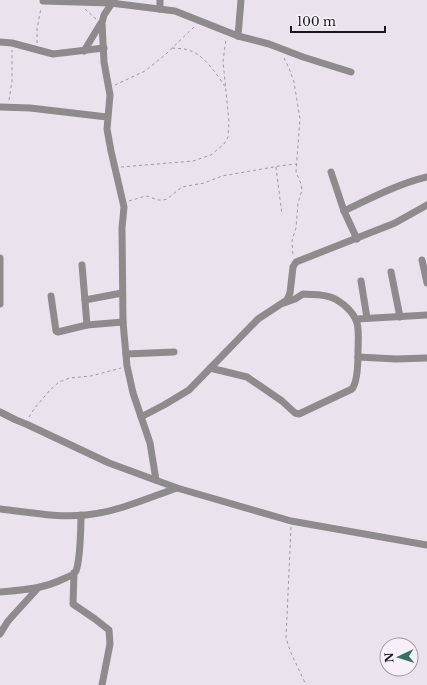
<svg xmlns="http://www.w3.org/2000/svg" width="427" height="685" viewBox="0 0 427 685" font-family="'Libre Baskerville',serif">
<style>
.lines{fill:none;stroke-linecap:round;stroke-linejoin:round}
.path{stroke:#9e99a1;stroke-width:1;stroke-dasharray:3 3;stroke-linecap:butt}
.minor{stroke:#8f8a8c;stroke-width:7}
</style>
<rect width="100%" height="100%" fill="#eae3ed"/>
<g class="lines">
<g class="path">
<path d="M 85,9 L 96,19"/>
<path d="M 37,43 L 37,29 L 41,8"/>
<path d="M 172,48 C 179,49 185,48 191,51 C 205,56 218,76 226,88"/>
<path d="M 284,58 L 289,68 L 294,82 L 300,119 L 296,172 L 301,184 L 302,190 L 298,203 L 296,228 L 292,240 L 293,257"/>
<path d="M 115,85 L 145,71 L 166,54 L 195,26"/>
<path d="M 9,100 L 12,81 L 12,50"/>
<path d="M 121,167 L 193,161 L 211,155 L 224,144 L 228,137 L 229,122 L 223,61 L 226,39"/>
<path d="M 276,167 L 282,215"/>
<path d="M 129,201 L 142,197 L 147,196 L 158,200 L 163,200 L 167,199 L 182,187 L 204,183 L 222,176 L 279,166 L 296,164"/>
<path d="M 29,417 L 34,409 L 50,390 L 59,382 L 70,378 L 91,376 L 121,368"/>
<path d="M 291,527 L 286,638 L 291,653 L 306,685"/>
</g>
<g class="minor">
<path d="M 114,0 L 104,15 L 102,23 L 104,62 L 110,95 L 107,129 L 111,151 L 124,207 L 122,228 L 123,322 L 127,366 L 133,393 L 150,443 L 156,480"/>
<path d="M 43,1 L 111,3 L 175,11 L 238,36 L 269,44 L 303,57 L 351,72"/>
<path d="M 160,9 L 160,0"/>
<path d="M 238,36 L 241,0"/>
<path d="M 0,42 L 12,43 L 53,54 L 104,48"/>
<path d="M 84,51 L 101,23"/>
<path d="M 0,107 L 30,108 L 107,117"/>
<path d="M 331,172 L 344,211 L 357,239"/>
<path d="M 344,211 C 371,198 398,184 427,177"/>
<path d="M 0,258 L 0,304"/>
<path d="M 422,260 L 427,283"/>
<path d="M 82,265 L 87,325"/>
<path d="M 391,272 L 400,317"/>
<path d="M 361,281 L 367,318"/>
<path d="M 51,296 L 56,331 L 58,332 L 87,325 L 123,322"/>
<path d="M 85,300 L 122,293"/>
<path d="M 357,319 L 427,315"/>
<path d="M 126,354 L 174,352"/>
<path d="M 358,357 L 396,359 L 427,358"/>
<path d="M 210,368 L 247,377 L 282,401 L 295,413 L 299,414 L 352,389 C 358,381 358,363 358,353 C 358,331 362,320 344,305 C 340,302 335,298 330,297 C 322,294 312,295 303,294 L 295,299 L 284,303"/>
<path d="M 0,412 L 16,420 L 26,424 L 109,463 L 177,488 L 291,521 L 427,545"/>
<path d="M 141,417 L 164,405 L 189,390 L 258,319 L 287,300 L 290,293 L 293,267 L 296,262 L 395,223 L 427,205"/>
<path d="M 0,509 C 28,512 58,518 86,515 C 117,512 148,498 177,488"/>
<path d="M 74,573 L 73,604 L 95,619 L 109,630 L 110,644 L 102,685"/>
<path d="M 0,592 C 22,590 43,589 63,579 C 68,577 74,575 76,571 C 80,561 81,527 81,515"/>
<path d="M 0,634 L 8,621 L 38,588"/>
</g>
</g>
<g transform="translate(399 657) rotate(266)"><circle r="19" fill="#f7f0fa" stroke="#9e99a0"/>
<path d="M0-3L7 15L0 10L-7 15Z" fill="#34725e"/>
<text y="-6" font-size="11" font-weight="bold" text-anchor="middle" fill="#19171a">N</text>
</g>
<path d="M291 26v6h94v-6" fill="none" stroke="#19171a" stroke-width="2"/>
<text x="297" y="26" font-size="12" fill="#19171a" stroke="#f7f0fa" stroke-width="3" paint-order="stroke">100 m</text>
</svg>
